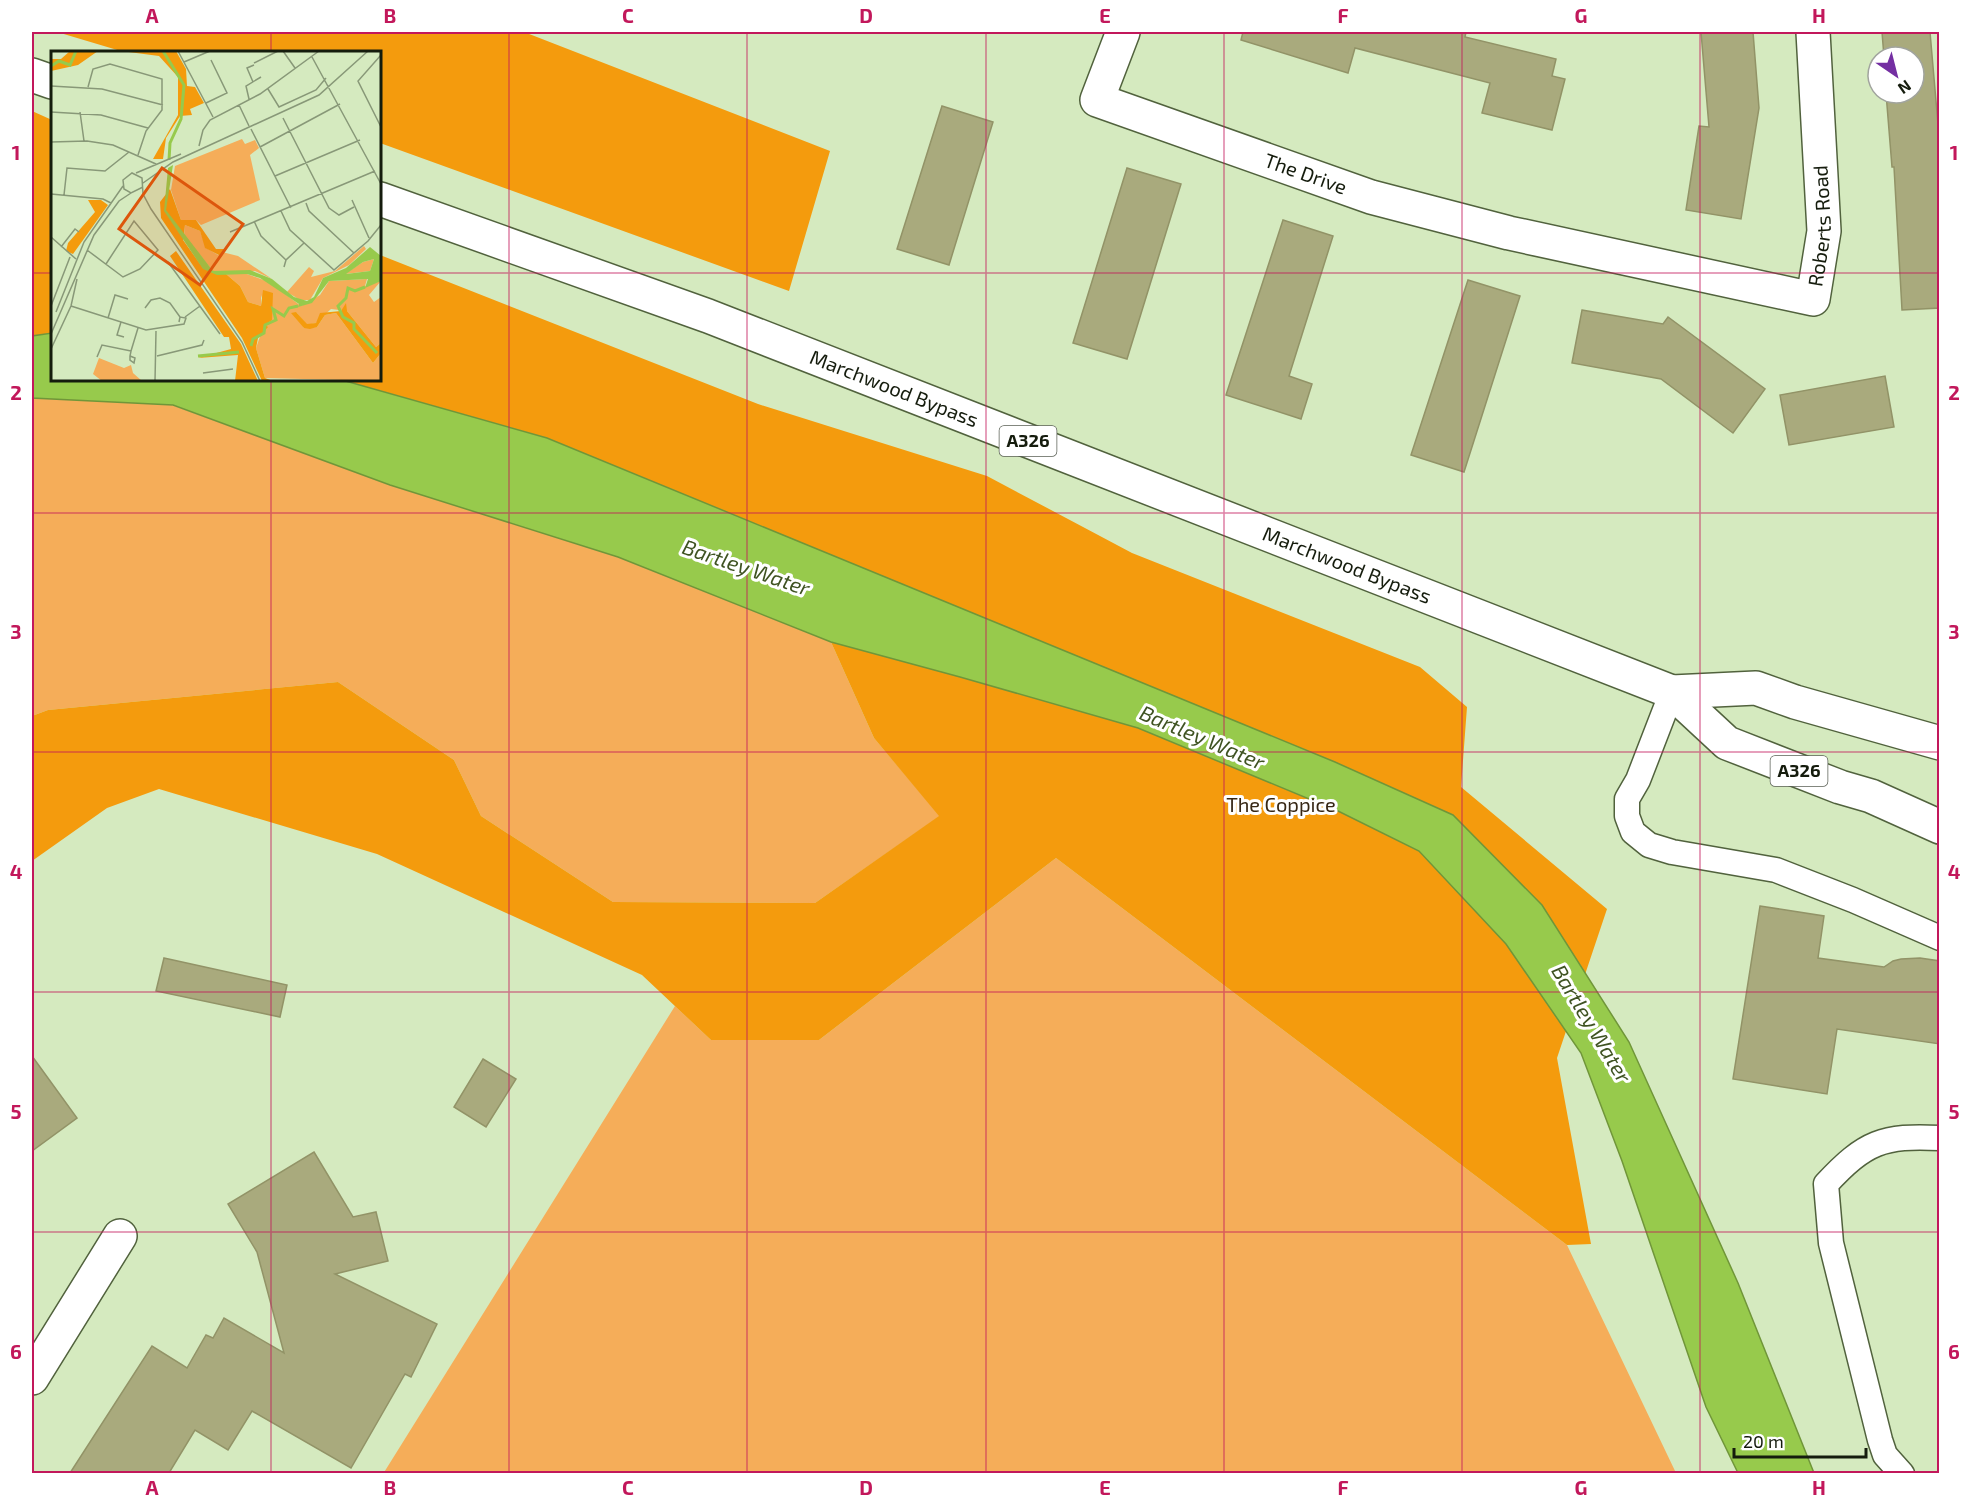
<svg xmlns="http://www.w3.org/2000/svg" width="1971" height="1505" viewBox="0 0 1971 1505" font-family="'Exo 2',sans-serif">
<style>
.green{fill:#f5ad59}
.forest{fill:#f49b0d}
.water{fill:#97ca4c;stroke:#709639;stroke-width:1.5}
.building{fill:#a9aa7d;stroke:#929367;stroke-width:1.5}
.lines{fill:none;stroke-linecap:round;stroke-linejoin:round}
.lane-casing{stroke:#51623d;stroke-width:27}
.street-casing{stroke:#51623d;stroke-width:36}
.primary-casing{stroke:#51623d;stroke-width:36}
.lane{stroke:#fff;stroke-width:24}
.street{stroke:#fff;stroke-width:33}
.primary{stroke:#fff;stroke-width:33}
.grid{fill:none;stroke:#c2185b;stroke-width:1.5;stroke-opacity:0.55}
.labels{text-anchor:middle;stroke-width:6;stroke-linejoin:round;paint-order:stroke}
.shield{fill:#fff;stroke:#5b6056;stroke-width:1.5}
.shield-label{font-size:18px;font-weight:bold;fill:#151c0d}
.street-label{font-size:20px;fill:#151c0d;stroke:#fff}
.park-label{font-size:20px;fill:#372715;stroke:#fff}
.water-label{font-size:21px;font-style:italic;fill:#3f5322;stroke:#fff}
.inset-river{fill:none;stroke:#97ca4c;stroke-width:3}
.inset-road{fill:none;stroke:#889878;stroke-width:1.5}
.view{fill:#dd560c;fill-opacity:0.15;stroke:#dd560c;stroke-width:3}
.inset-edge{fill:none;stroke:#151c0d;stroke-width:3}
.neatline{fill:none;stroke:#c2185b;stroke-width:2}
.grid-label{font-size:20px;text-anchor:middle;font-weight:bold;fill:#c2185b}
</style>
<rect width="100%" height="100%" fill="#d5eabf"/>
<g class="green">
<path d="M 32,398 L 172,405 L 390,485 L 618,557 L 831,642 L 874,738 L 940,816 L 815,903 L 613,902 L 481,816 L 454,760 L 338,682 L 48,710 L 32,716 Z"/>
<path d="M 1056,858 L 1567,1245 L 1676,1473 L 383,1474 L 675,1006 L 711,1040 L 819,1040 Z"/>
</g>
<g class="forest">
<path d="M 57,32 L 524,32 L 830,151 L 789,291 L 380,143 L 380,52 L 124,52 Z"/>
<path d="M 32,111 L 52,120 L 52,333 L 32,336 Z"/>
<path d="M 380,255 L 758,404 L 987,476 L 1132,553 L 1420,667 L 1467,707 L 1461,787 L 1607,909 L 1557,1058 L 1591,1244 L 1567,1245 L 1056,858 L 819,1040 L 711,1040 L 642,975 L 377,854 L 159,789 L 107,808 L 32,861 L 32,716 L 48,710 L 338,682 L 454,760 L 481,816 L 613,902 L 815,903 L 939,816 L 874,738 L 831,642 L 802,544 L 547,438 L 342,380 L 380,380 Z"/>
</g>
<path class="water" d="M 52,333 L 52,380 L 342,380 L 547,438 L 1335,762 L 1453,815 L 1542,905 L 1629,1042 L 1738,1283 L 1814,1473 L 1738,1473 L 1706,1407 L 1622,1161 L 1581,1053 L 1506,944 L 1419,851 L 1338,811 L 1138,728 L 960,677 L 831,642 L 618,557 L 390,485 L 173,405 L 32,398 L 32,336 Z"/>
<g class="building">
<path d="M 1243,32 L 1466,32 L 1465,37 L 1556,59 L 1552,76 L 1565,79 L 1552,130 L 1482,113 L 1490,83 L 1355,48 L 1348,73 L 1241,40 Z"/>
<path d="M 1701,32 L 1753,32 L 1759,108 L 1741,219 L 1686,210 L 1699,126 L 1709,127 Z"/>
<path d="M 1882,32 L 1930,32 L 1938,124 L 1940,124 L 1940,308 L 1902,310 L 1894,167 L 1892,167 L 1886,93 L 1914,93 L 1914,57 L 1884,57 Z"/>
<path d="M 942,106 L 993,122 L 949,265 L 897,249 Z"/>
<path d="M 1127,168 L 1181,184 L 1127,359 L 1073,343 Z"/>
<path d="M 1283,220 L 1333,236 L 1289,376 L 1312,384 L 1301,419 L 1226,395 Z"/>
<path d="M 1468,280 L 1520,296 L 1464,472 L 1411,455 Z"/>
<path d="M 1582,310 L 1663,324 L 1668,317 L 1765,389 L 1733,433 L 1661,379 L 1572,363 Z"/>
<path d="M 1885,376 L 1894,427 L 1789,445 L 1780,395 Z"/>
<path d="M 1760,906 L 1824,916 L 1818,958 L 1884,967 L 1893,961 L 1901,959 L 1920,958 L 1940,961 L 1940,1044 L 1837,1029 L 1827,1094 L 1733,1079 Z"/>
<path d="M 164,958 L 287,985 L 280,1017 L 156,991 Z"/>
<path d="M 32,1056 L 77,1118 L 32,1151 Z"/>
<path d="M 483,1059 L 516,1079 L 486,1127 L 454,1107 Z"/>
<path d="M 314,1152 L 353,1217 L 376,1212 L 388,1261 L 335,1274 L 437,1324 L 411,1377 L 405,1374 L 351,1468 L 252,1411 L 228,1450 L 195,1430 L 169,1473 L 70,1473 L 152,1346 L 187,1368 L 206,1335 L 213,1338 L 224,1318 L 284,1353 L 257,1252 L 228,1204 Z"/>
</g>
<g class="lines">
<g class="lane-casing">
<g id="lane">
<path d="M 1672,692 L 1638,780 L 1627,799 L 1627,816 L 1633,832 L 1649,845 L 1672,852 L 1776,870 L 1853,900 L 1940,938"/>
<path d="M 1902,1474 L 1885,1455 L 1880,1440 L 1831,1243 L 1826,1184 C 1865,1142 1883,1135 1940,1138"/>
</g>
</g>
<g class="street-casing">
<g id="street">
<path id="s1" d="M 1123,32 L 1097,100 L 1371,197 L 1509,233 L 1813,299 L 1824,231 L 1813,32"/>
<path d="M 32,1378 L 120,1236"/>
</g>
</g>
<g class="primary-casing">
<g id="primary">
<path d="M 32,75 L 52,82"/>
<path id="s2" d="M 380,199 L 708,316 L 1672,692 L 1727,743 L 1840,787 L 1871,796 L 1940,827"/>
<path d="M 1672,692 L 1756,688 L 1795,702 L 1940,743"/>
</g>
</g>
<use href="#lane" class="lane"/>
<use href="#street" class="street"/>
<use href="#primary" class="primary"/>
</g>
<path class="grid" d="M 271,32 L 271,52M 509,32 L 509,1474M 747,32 L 747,1474M 986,32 L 986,1474M 1224,32 L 1224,1474M 1462,32 L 1462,1474M 1700,32 L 1700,1474M 32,273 L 52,273M 380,273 L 1940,273M 271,380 L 271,1474M 32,513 L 1940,513M 32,752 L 1940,752M 32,992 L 1940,992M 32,1232 L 1940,1232"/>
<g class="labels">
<g class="shield">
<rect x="999.5" y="426" width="57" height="30" rx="4.5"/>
<rect x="1770.5" y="756" width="57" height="30" rx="4.5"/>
</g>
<g class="shield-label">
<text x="1028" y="447">A326</text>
<text x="1799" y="777">A326</text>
</g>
<g class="street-label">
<text dy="7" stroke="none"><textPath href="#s1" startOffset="294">The Drive</textPath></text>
<text dy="7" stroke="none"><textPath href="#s1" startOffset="891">Roberts Road</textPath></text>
<text dy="7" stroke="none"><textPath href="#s2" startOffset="548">Marchwood Bypass</textPath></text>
<text dy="7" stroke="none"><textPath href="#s2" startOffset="1034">Marchwood Bypass</textPath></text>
</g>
<g class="park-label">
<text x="1281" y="812">The Coppice</text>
</g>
<g class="water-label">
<text transform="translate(746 568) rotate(19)" y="7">Bartley Water</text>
<text transform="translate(1202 738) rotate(23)" y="7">Bartley Water</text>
<text transform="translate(1591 1024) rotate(59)" y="7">Bartley Water</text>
</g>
</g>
<g transform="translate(51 51)">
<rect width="330" height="330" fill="#d5eabf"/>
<path d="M 191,88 L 194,93 L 204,89 L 208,97 L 199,104 L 209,149 L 150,174 L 145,169 L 130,169 L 120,139 L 124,115 ZM 134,174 L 149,180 L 155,197 L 167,204 L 171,201 L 187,205 L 221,228 L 204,220 L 162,220 L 133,184 ZM 313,195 L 315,198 L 298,214 L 272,227 L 259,249 L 249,249 L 236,241 L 258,216 L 263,220 L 260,226 L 284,220 ZM 323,208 L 319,220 L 294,223 L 312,211 ZM 175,223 L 196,223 L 218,231 L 250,255 L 269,244 L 278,230 L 316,228 L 314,235 L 330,230 L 318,244 L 323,251 L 330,246 L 330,292 L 325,296 L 296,260 L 280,258 L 265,272 L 256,274 L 245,261 L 253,277 L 266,276 L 274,264 L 285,262 L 322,312 L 330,302 L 330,330 L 214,327 L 205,297 L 213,274 L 219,272 L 210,244 L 210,255 L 197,251 L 189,235 ZM 48,307 L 73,317 L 80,314 L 82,322 L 91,330 L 51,330 L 42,323 Z" fill="#f5ad59"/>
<path d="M 19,0 L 47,0 L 27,14 L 0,20 L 0,8 L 10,8 ZM 70,0 L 125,0 L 135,18 L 136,35 L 144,36 L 153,52 L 139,58 L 141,64 L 129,65 L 115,87 L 112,108 L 102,108 L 127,64 L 127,26 L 108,5 ZM 119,138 L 130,169 L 145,169 L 165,198 L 173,198 L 170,205 L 154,197 L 149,180 L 134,174 L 132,189 L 152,217 L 175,223 L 189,235 L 197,251 L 210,255 L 212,239 L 222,242 L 221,269 L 214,274 L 217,276 L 207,287 L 205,297 L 214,327 L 222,330 L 211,330 L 191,287 L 110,167 L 109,151 ZM 37,149 L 50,149 L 57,154 L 22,203 L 15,200 L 17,192 L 44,161 ZM 125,200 L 190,293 L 207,330 L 184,330 L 187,304 L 147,307 L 180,298 L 178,286 L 173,286 L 119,205 ZM 295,252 L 296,260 L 325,296 L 330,292 L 330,302 L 322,312 L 285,262 L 274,264 L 266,276 L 259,278 L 253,277 L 240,262 L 245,261 L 256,273 L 265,272 L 269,262 L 290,260 Z" fill="#f49b0d"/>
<path d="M 122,114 L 115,159 L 162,220 L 199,219 L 221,228 L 243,246 L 256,250 L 263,246 L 272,227 L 295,217 L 319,196 L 330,205 L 330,230 L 314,237 L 317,228 L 278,230 L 261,252 L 247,256 L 248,253 L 209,227 L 196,223 L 166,224 L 152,218 L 113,160 L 117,117 ZM 323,208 L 319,220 L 295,223 L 312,211 Z" fill="#97ca4c" fill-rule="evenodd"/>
<path class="inset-river" d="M 112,0 L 133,34 L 130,68 L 119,92 L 118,109M 0,15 L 8,10 L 19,14 L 25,0M 314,236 L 304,240 L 297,237 L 295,247 L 287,255 L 292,266 L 303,272 L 303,278 L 326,302M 200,295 L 202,288 L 213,282 L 214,274 L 225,269 L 222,258 L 233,265 L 238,257 L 247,255M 147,305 L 188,301"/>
<path class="inset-road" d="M 127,0 L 162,66M 232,0 L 244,17M 330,4 L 307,30 L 330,76M 261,6 L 330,133M 133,11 L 159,0M 203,12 L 227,0M 202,31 L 196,17 L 203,14M 0,35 L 51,38 L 112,54M 37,36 L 42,18 L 59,13 L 111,28 L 111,59 L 95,80 L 87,104M 217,38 L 228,56 L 265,39 L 275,27M 198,48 L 195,35 L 210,26M 155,52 L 176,42 L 160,9M 188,54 L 198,75M 0,61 L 50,64 L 97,77M 29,61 L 33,90M 232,67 L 278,157 L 288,164 L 303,156M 200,78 L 240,157M 0,91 L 36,90 L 62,94 L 105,113M 148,95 L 152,79 L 159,69 L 209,43 L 268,0M 209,96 L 289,53M 85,122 L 130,103M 224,125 L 309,89M 92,132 L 122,111 L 268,44 L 317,0M 92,136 L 80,142 L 73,138 L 72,129 L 81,122 L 91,127 L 92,143 L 100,158 L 191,291 L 209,330M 0,143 L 52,148 L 60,152M 13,144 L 16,117 L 54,120 L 78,101M 301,149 L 318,187M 255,152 L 258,160 L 303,202M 230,160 L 239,179 L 283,219 L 317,190 L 330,174M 203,170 L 210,185 L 235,209M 179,181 L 324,120M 0,186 L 25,208M 10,196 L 24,178 L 28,181M 36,199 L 72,226 L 89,218 L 107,199 L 83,170 L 55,213M 117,211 L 169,283M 233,216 L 235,209 L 253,192M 0,255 L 19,206M 20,255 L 95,279 L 133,273 L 135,267 L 129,266 L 128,271M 94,257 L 100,249 L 109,247 L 119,252 L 129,266M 5,261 L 33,191 L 72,135M 134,266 L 149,255M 57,267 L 64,244 L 77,248M 70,271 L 66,284 L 73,286M 0,283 L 43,184 L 68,150 L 80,142M 0,298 L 20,255 L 26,228M 79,305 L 84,307 L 83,312 L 79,309 L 79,305 L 80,300 L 87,277M 106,305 L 151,294 L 153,289M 46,306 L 51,294 L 80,300M 152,322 L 182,318M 104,330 L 105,280"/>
<path class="view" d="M 111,117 L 192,173 L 149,234 L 68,178 Z"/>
<rect width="330" height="330" class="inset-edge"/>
</g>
<rect width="1971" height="1505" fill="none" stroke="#ffffff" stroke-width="66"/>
<g transform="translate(1896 75) rotate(145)"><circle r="28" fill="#ffffff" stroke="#a1a49e" stroke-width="1.5"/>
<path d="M0-4.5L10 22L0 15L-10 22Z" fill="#742fa2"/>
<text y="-9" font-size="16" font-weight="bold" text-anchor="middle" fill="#151c0d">N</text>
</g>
<path d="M1734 1448v9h132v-9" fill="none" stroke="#151c0d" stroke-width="3"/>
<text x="1743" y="1448" font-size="18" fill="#151c0d" stroke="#ffffff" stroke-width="4.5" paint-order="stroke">20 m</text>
<rect x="33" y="33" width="1905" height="1439" class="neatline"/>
<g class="grid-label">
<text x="152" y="23">A</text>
<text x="390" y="23">B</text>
<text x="628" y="23">C</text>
<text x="866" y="23">D</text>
<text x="1105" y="23">E</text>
<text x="1343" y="23">F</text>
<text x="1581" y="23">G</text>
<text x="1819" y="23">H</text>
<text x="16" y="160">1</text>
<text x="1954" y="160">1</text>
<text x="16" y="400">2</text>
<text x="1954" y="400">2</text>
<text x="16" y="639">3</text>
<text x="1954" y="639">3</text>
<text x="16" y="879">4</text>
<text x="1954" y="879">4</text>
<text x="16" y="1119">5</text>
<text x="1954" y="1119">5</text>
<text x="16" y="1359">6</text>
<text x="1954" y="1359">6</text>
<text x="152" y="1495">A</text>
<text x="390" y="1495">B</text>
<text x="628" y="1495">C</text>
<text x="866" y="1495">D</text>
<text x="1105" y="1495">E</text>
<text x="1343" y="1495">F</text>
<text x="1581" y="1495">G</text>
<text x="1819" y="1495">H</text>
</g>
</svg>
